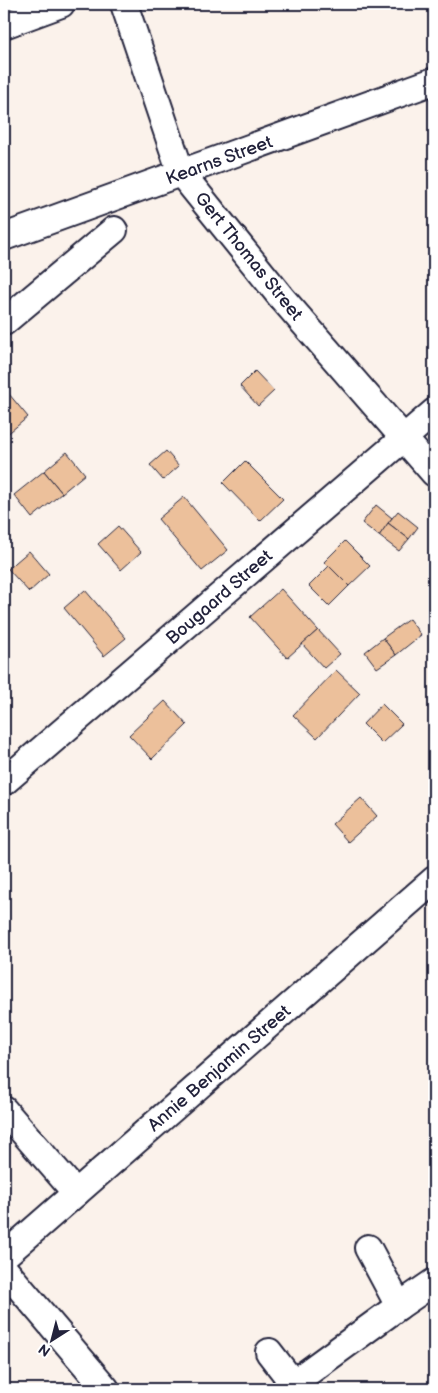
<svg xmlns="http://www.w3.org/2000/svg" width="438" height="1393" viewBox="0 0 438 1393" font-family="'Balsamiq Sans',sans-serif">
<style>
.building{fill:#ecc09b;stroke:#22223b}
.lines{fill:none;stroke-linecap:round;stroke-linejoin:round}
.minor-casing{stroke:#22223b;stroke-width:30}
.minor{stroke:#fff;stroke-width:26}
.labels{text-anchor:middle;stroke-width:5;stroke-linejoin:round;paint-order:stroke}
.street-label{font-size:18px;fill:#22223b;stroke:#fff}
</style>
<rect width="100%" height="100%" fill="#fbf2eb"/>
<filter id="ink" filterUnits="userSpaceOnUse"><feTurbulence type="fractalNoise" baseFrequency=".02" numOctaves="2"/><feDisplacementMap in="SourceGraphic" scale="10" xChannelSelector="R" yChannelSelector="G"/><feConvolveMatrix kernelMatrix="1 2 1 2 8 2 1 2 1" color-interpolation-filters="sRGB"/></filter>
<g filter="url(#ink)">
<g class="building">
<path d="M 255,371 L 274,391 L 258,406 L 240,386 Z"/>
<path d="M 4,388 L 28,417 L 5,436 L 4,435 Z"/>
<path d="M 166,451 L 179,466 L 163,480 L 150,465 Z"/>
<path d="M 67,452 L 85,474 L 62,493 L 44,471 Z"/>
<path d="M 245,461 L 283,499 L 260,521 L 223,483 Z"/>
<path d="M 44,471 L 62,493 L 32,518 L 14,495 Z"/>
<path d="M 184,497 L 228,550 L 202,571 L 158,519 Z"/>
<path d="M 376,505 L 392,518 L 379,536 L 362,523 Z"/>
<path d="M 398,511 L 418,527 L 409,539 L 388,523 Z"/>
<path d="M 4,517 L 10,522 L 4,529 Z"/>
<path d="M 388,523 L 409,539 L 399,551 L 379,536 Z"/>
<path d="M 118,526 L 141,552 L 121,570 L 98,544 Z"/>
<path d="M 345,541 L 370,566 L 349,586 L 324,562 Z"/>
<path d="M 29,551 L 49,574 L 29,592 L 8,569 Z"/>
<path d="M 329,566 L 349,586 L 329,606 L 309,586 Z"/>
<path d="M 281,589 L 318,630 L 287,658 L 250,617 Z"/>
<path d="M 85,590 L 126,638 L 104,656 L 64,608 Z"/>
<path d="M 409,619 L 421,635 L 396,655 L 383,638 Z"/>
<path d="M 318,630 L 340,654 L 324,668 L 302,644 Z"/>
<path d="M 383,638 L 396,655 L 377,668 L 365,652 Z"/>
<path d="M 336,670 L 360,693 L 317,738 L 293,715 Z"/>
<path d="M 165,701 L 187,725 L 152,759 L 129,735 Z"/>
<path d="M 382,704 L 402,724 L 382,743 L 363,724 Z"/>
<path d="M 361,798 L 377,816 L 348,842 L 332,824 Z"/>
</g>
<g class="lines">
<g class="minor-casing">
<g id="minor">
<path d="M 124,4 L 181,173 L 281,297 L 434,473"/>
<path d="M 4,25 L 61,4"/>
<path d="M 4,237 L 434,81"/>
<path d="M 4,322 L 114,230"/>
<path d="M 4,782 L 434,412"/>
<path d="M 4,1110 L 76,1193"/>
<path d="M 368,1248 L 399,1306"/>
<path d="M 4,1256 L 434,880"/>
<path d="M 4,1269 L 106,1389"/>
<path d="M 269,1352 L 293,1383"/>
<path d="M 285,1389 L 399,1306 L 434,1282"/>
</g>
</g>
<use href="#minor" class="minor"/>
</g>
</g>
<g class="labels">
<g class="street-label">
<text transform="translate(219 160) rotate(-20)" y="6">Kearns Street</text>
<text transform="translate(249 256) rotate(51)" y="6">Gert Thomas Street</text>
<text transform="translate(219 597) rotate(-41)" y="6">Bougaard Street</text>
<text transform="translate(219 1068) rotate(-41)" y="6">Annie Benjamin Street</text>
</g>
</g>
<rect width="438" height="1393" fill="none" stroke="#fff" stroke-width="20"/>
<rect x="10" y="10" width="418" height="1373" fill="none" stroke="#22223b" stroke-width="2" filter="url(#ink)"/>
<g transform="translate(52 1340) rotate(216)" stroke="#ffffff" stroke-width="4" paint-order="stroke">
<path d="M0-4L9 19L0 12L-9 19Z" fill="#22223b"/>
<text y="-8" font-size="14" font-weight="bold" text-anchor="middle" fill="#22223b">N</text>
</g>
</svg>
